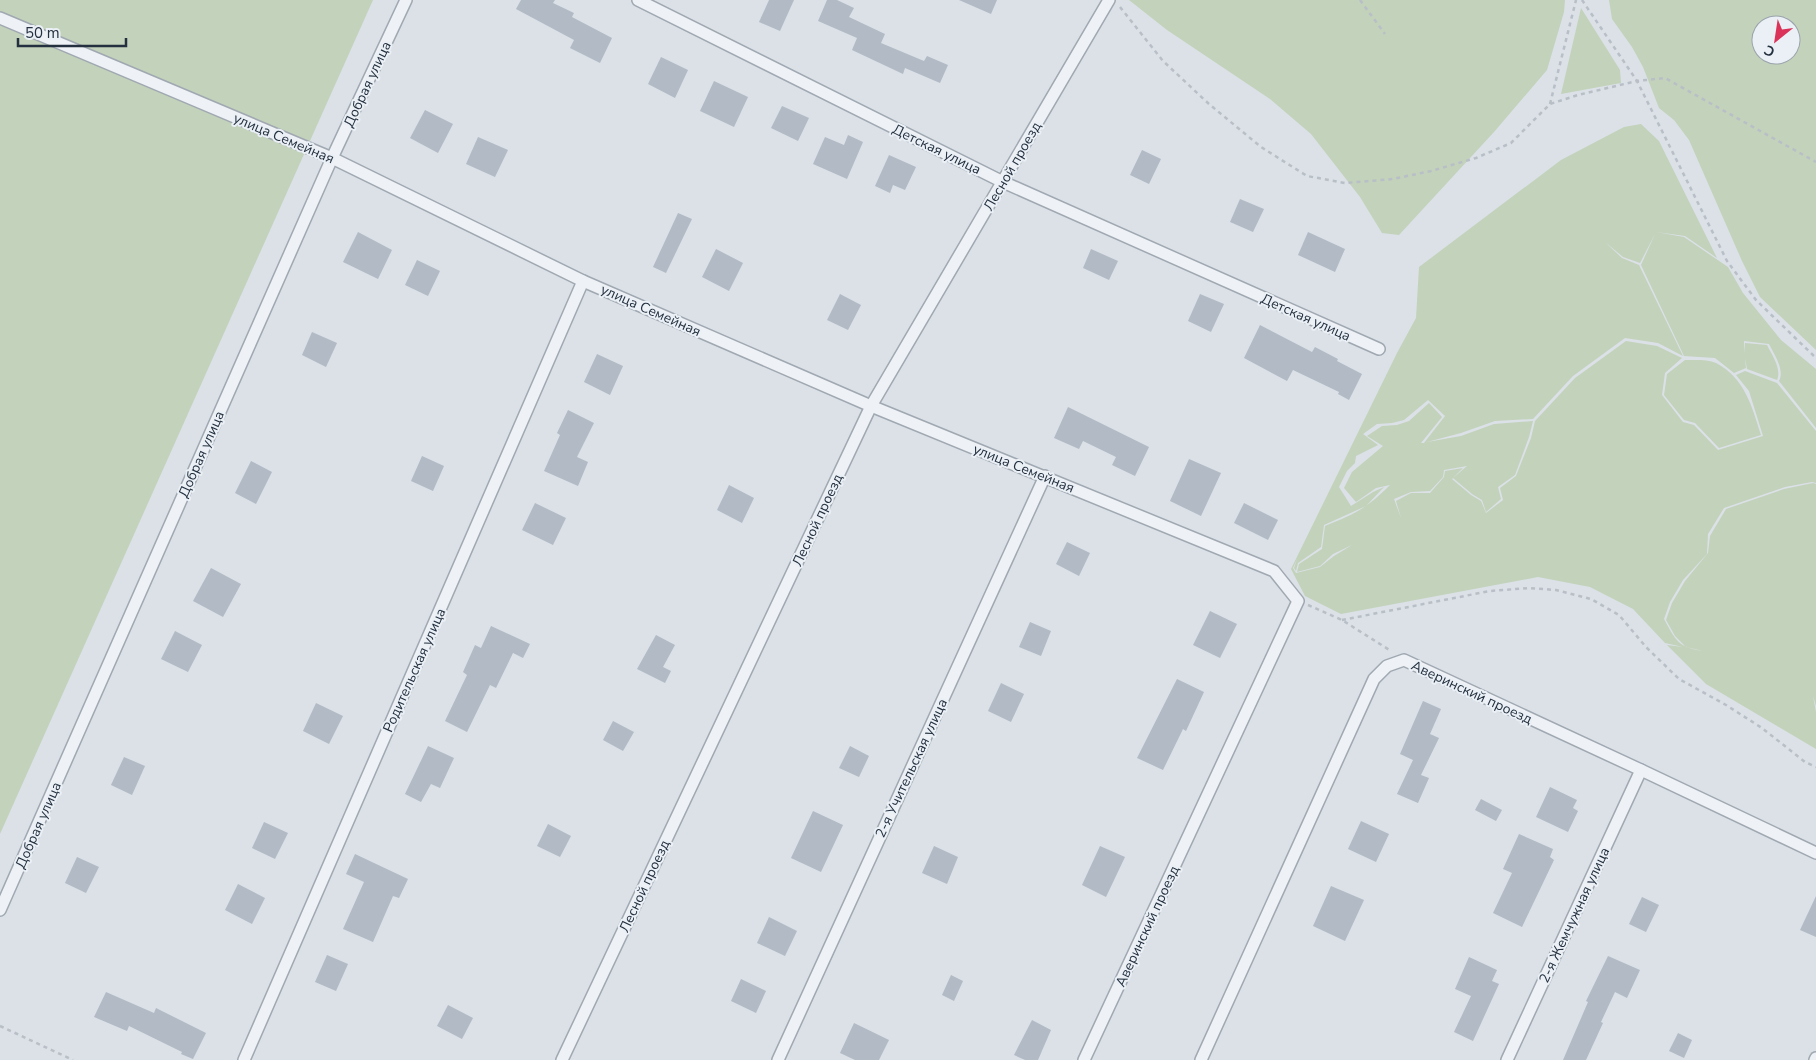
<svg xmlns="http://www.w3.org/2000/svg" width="1816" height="1060" viewBox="0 0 1816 1060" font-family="'Nunito Sans',sans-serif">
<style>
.green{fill:#c3d2bb;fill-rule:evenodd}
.building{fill:#b2bac5}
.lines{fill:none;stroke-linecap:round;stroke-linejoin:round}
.street-casing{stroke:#a0a8b1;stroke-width:14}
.path{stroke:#b9bfc6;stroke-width:2.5;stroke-dasharray:4 4;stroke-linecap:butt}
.street{stroke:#eef1f5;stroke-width:11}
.labels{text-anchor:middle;stroke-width:4;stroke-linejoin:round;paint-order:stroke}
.street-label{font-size:14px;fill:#24303f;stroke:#eaf0f5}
</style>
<rect width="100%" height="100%" fill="#dbe1e7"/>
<g class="green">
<path d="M 0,0 L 373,0 L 0,834 Z"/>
<path d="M 1129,0 L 1565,0 L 1564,12 L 1547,70 L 1494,132 L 1399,235 L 1382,233 L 1360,197 L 1311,134 L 1270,99 L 1167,30 Z"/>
<path d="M 1609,0 L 1816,0 L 1816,350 L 1760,297 L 1742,261 L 1689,140 L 1674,120 L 1659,108 L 1643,67 L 1632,47 L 1612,19 ZM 1761,25 L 1791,25 L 1791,55 L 1761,55 Z"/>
<path d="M 1581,8 L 1620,70 L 1621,83 L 1561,94 Z"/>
<path d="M 1641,124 L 1659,141 L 1717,258 L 1685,236 L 1656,232 L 1684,237 L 1728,267 L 1743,293 L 1781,340 L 1816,369 L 1816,428 L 1779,381 C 1785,370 1774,354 1769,344 L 1744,341 L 1744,353 L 1745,343 L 1767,345 C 1772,355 1782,369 1777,380 L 1747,369 L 1745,358 L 1746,368 L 1734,373 L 1715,358 L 1684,356 L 1641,265 L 1655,234 L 1640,263 L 1623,257 L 1605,242 L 1622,258 L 1639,265 L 1683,356 L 1658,343 L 1625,338 L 1573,376 L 1533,419 L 1495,421 L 1461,433 L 1427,442 L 1461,436 L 1494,424 L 1533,421 L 1529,437 L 1515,475 L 1498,487 L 1501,499 L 1486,512 L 1482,500 L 1472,494 L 1453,478 L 1467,466 L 1444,470 L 1443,477 L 1430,491 L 1411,492 L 1394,499 L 1401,518 L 1396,501 L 1411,493 L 1430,493 L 1444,477 L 1445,471 L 1463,468 L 1452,479 L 1471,495 L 1481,501 L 1486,513 L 1503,500 L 1500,488 L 1516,476 L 1531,438 L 1535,421 L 1575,378 L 1626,341 L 1657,346 L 1682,358 L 1665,373 L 1662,395 L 1683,422 L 1694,425 L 1718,450 L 1763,436 L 1749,391 L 1736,375 L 1745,371 L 1777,383 L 1816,431 L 1816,483 L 1812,482 L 1785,487 L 1724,508 L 1708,534 L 1707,554 L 1683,580 L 1670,602 L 1664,619 C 1676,641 1678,647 1703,651 L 1686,647 L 1675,636 L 1666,620 L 1672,603 L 1685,581 L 1708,553 L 1710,536 L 1726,509 L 1784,489 L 1813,483 L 1816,484 L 1816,706 L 1813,696 L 1816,712 L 1816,749 L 1706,684 L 1667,645 L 1683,647 L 1665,643 L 1633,609 L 1590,587 L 1538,577 L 1341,614 L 1305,596 L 1291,569 L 1397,353 L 1416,318 L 1419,267 L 1561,160 L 1624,127 ZM 1428,400 L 1445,416 L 1424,443 L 1421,443 L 1442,417 L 1429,403 L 1409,421 L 1397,425 L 1382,426 L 1367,436 L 1383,446 L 1352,472 L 1344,488 L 1356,502 L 1376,488 L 1390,485 C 1367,508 1355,514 1325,526 L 1322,549 L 1299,564 L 1297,572 L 1320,566 L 1333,554 L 1352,545 L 1334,556 L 1320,567 L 1296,573 L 1293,568 L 1297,559 L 1294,568 L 1296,571 L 1298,563 L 1321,547 L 1324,525 L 1366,506 L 1384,487 L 1373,492 L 1351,506 L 1339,487 L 1347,471 L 1355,463 L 1356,456 L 1378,445 L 1363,434 L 1377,424 L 1392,423 L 1404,420 Z"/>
<path d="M 1685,360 C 1694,360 1708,359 1716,363 C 1745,378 1752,407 1761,435 L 1719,448 L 1695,423 L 1684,420 L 1664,395 L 1667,374 Z"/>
</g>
<g class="building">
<path d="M 521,0 L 555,0 L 553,3 L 574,13 L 572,17 L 612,38 L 600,63 L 570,48 L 574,40 L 516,9 Z"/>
<path d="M 769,0 L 794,0 L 780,31 L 759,22 Z"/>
<path d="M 827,0 L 837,0 L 854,8 L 849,17 L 885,34 L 881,43 L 924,61 L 927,56 L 948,65 L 940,83 L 905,68 L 903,74 L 852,50 L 857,38 L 818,21 Z"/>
<path d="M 959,0 L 997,0 L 991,14 Z"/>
<path d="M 661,57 L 688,70 L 675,98 L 648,84 Z"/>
<path d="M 714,81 L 748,97 L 734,127 L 700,111 Z"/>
<path d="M 782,106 L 809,118 L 798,141 L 771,128 Z"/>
<path d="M 425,110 L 453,124 L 438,153 L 410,138 Z"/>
<path d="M 848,135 L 863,142 L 847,179 L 813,164 L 825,137 L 844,145 Z"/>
<path d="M 478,137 L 508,150 L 495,177 L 466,164 Z"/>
<path d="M 1142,150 L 1161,159 L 1149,184 L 1130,175 Z"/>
<path d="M 889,155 L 916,167 L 905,190 L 893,185 L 890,193 L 875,186 Z"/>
<path d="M 1240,199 L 1264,209 L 1253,232 L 1230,222 Z"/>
<path d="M 678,213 L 692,219 L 666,273 L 653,267 Z"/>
<path d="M 358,232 L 392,250 L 378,279 L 343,262 Z"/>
<path d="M 1308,232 L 1345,249 L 1335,272 L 1298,255 Z"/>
<path d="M 716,249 L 743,263 L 729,291 L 702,277 Z"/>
<path d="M 1091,249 L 1118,261 L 1109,280 L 1083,268 Z"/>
<path d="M 417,260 L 440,271 L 428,296 L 405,285 Z"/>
<path d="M 840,294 L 861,305 L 848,330 L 827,320 Z"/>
<path d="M 1200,294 L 1224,304 L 1211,332 L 1188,321 Z"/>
<path d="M 1260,325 L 1312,352 L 1315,347 L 1338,359 L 1337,361 L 1362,374 L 1349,400 L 1338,394 L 1339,392 L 1293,370 L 1287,381 L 1244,358 Z"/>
<path d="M 312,332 L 337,343 L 326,367 L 302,355 Z"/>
<path d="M 597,354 L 623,366 L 610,395 L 584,382 Z"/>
<path d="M 1068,407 L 1149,447 L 1135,476 L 1112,465 L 1116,457 L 1083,441 L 1079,449 L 1054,438 Z"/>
<path d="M 568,410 L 594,423 L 577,457 L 588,462 L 578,486 L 544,471 L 560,435 L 557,433 Z"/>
<path d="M 422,456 L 444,466 L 433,491 L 411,481 Z"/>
<path d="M 1189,459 L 1221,473 L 1201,516 L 1170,501 Z"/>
<path d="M 251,461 L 272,472 L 256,504 L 235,493 Z"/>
<path d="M 729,485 L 754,498 L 742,523 L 717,510 Z"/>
<path d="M 535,503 L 566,518 L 553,545 L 522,530 Z"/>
<path d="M 1244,503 L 1278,520 L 1268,540 L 1234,523 Z"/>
<path d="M 1067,542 L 1090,553 L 1079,576 L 1056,564 Z"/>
<path d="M 211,568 L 241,584 L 223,617 L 193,601 Z"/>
<path d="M 1210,611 L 1237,624 L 1220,658 L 1193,645 Z"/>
<path d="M 1030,622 L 1051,631 L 1041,656 L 1019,647 Z"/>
<path d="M 491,626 L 530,644 L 523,658 L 513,653 L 496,688 L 490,685 L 467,732 L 445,721 L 467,675 L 463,672 L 475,645 L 481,648 Z"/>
<path d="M 175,631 L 202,645 L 188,672 L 161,659 Z"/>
<path d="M 656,635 L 675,645 L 663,667 L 671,671 L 665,683 L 637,669 Z"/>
<path d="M 1177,679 L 1204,692 L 1186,731 L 1183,729 L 1163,770 L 1137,758 Z"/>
<path d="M 1001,683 L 1024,694 L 1011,722 L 988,711 Z"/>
<path d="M 1423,701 L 1441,709 L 1430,734 L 1439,738 L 1421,775 L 1429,778 L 1418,803 L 1397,794 L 1413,760 L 1400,754 Z"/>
<path d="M 316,703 L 343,716 L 329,744 L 303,731 Z"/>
<path d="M 613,721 L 634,732 L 623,751 L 603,740 Z"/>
<path d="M 428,746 L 454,758 L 440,788 L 431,784 L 421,802 L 405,794 Z"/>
<path d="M 850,746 L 869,756 L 859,777 L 839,768 Z"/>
<path d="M 124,757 L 145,766 L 132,795 L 111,785 Z"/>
<path d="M 1550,787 L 1577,800 L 1573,808 L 1578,811 L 1568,832 L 1536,817 Z"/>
<path d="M 1481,799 L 1502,810 L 1496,821 L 1475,810 Z"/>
<path d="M 813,811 L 843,825 L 821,872 L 791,858 Z"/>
<path d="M 1361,821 L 1389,834 L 1376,862 L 1348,849 Z"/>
<path d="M 264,822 L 288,833 L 275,859 L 252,848 Z"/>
<path d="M 548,824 L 571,836 L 560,857 L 537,846 Z"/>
<path d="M 1519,834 L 1553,849 L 1550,857 L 1554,860 L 1522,927 L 1493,913 L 1512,873 L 1503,869 Z"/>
<path d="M 934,846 L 958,857 L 947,884 L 922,873 Z"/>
<path d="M 1100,846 L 1125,857 L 1106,897 L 1082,885 Z"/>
<path d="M 355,854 L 408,879 L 399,898 L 393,896 L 373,942 L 343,929 L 364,882 L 346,874 Z"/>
<path d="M 77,857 L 99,867 L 86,893 L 65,883 Z"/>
<path d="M 238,884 L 265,898 L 252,924 L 225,910 Z"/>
<path d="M 1331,886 L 1364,900 L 1345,941 L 1313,926 Z"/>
<path d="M 1816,896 L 1816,937 L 1800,930 Z"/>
<path d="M 1642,897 L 1659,905 L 1646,932 L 1629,924 Z"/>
<path d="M 769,917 L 797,931 L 785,956 L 757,943 Z"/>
<path d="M 327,955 L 348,964 L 336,991 L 315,982 Z"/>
<path d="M 1608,956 L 1640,970 L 1627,998 L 1615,992 L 1601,1022 L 1603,1023 L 1586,1060 L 1563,1060 L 1588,1002 L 1586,1001 Z"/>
<path d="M 1469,957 L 1497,970 L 1492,981 L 1499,984 L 1473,1041 L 1454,1032 L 1471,996 L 1455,989 Z"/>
<path d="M 951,975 L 963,981 L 954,1001 L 942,995 Z"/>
<path d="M 741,979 L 766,991 L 756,1013 L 731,1001 Z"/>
<path d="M 106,992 L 154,1013 L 156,1008 L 206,1033 L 193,1059 L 181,1054 L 182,1052 L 129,1026 L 127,1031 L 94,1017 Z"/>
<path d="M 448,1005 L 473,1018 L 462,1039 L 437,1026 Z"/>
<path d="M 1032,1020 L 1051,1030 L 1038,1060 L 1025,1060 L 1014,1055 Z"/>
<path d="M 854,1023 L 889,1040 L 879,1060 L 855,1060 L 840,1053 Z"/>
<path d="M 1678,1033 L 1692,1040 L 1684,1058 L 1669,1051 Z"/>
</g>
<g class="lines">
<g class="street-casing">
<g id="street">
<path d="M 638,0 L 1003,182 L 1379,349"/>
<path d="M 0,18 L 332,158 L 583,281 L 871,406 L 1274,571 L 1298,601 L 1084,1060"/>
<path d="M 0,910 L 332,158 L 406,0"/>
<path d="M 244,1060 L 583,281"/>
<path d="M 562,1060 L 871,406 L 1109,0"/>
<path d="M 778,1060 L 1045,476"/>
<path d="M 1201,1060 L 1374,679 L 1387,666 L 1404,660 L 1641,770 L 1816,853"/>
<path d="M 1507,1060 L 1641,770"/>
<path d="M 1815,1060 L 1816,1058"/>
</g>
</g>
<g class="path">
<path d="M 1360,0 L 1385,34"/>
<path d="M 1582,0 L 1637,81 L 1665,78 L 1816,162"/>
<path d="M 1120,7 L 1163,61 L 1209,104 L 1261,147 L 1307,176 L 1345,183 L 1393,179 L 1431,171 L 1476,158 L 1511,143 L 1550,104 L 1578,95 L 1637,81 L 1727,261 L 1756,300 L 1816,358"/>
<path d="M 1550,104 L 1576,0"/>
<path d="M 1308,605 L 1342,620 L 1391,651"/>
<path d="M 1342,620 L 1490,591 L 1529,588 L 1556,590 L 1591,599 L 1619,615 L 1646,647 L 1679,679 L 1726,705 L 1762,728 L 1805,762 L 1816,767"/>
<path d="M 0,1026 L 73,1060"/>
</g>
<use href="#street" class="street"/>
</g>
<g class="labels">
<g class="street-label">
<text transform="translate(367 84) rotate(-65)" y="5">Добрая улица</text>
<text transform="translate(284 138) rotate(23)" y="5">улица Семейная</text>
<text transform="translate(937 149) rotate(26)" y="5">Детская улица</text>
<text transform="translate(1012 166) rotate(-60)" y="5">Лесной проезд</text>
<text transform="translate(651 310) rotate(24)" y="5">улица Семейная</text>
<text transform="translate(1306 317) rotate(24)" y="5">Детская улица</text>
<text transform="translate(201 454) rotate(-66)" y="5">Добрая улица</text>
<text transform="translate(1024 468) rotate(22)" y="5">улица Семейная</text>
<text transform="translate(817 520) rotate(-65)" y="5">Лесной проезд</text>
<text transform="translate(414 670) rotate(-66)" y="5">Родительская улица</text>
<text transform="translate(1472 692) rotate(25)" y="5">Аверинский проезд</text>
<text transform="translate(911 768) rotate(-65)" y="5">2-я Учительская улица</text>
<text transform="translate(38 825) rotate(-66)" y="5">Добрая улица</text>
<text transform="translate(644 886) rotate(-65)" y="5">Лесной проезд</text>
<text transform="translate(1574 915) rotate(-65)" y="5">2-я Жемчужная улица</text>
<text transform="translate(1147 926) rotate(-65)" y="5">Аверинский проезд</text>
</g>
</g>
<g transform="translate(1776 40) rotate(210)"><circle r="24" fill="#eaf0f5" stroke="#9ba3ac"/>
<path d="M0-4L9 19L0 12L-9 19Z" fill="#db3259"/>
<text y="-8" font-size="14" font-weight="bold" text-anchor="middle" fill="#24303f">С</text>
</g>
<path d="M18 38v8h108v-8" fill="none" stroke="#24303f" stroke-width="2.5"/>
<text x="25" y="38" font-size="15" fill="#24303f" stroke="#eaf0f5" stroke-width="4" paint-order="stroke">50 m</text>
</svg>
